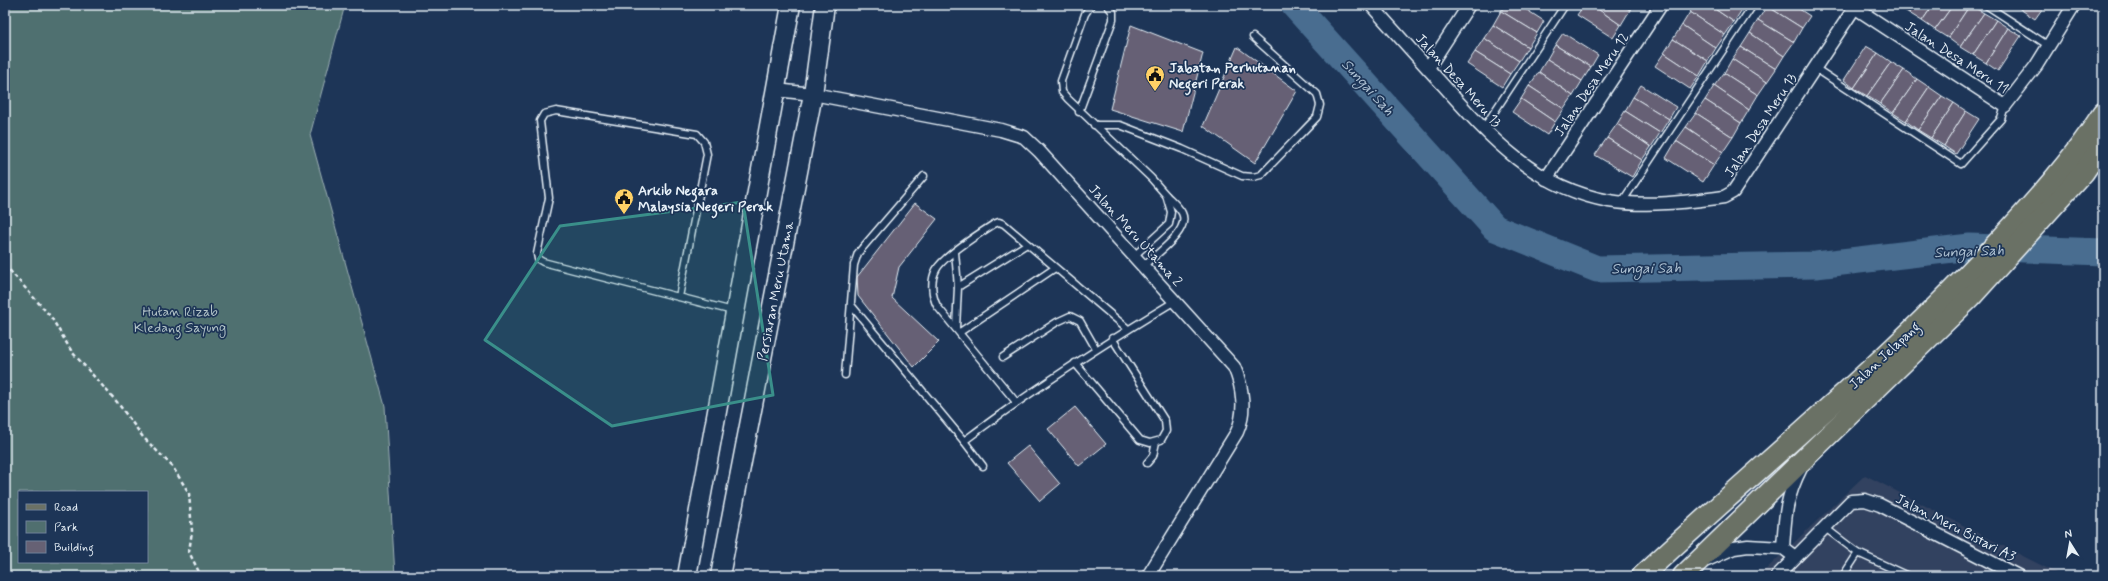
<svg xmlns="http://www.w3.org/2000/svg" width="2108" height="581" viewBox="0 0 2108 581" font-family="Mynerve,sans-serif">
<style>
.built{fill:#334260}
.green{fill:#506f6f;stroke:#9cb0b4;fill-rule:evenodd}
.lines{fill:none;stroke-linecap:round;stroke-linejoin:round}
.river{stroke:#486d90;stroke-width:27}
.building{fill:#666174;stroke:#e8f1f8}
.service-casing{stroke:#e8f1f8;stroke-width:9}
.minor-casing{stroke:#e8f1f8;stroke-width:15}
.secondary-casing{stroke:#e8f1f8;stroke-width:21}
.primary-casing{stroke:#e8f1f8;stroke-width:23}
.path{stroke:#e8f1f8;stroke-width:2.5;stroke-dasharray:4 3;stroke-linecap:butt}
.service{stroke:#1d3557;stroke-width:6}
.minor{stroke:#1d3557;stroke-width:12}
.secondary{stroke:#1d3557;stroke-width:18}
.primary{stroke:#6b7165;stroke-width:20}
.marked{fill:#3a8f8a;fill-opacity:0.2;stroke:#3a8f8a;stroke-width:3;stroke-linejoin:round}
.labels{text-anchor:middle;stroke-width:3.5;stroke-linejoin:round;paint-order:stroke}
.street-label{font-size:14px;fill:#e8f1f8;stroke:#1d3557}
.poi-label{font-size:14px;font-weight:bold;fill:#e8f1f8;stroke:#1d3557;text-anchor:start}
.park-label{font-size:14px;fill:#b3c4c8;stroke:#1d3557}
.water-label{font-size:15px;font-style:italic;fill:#b0c3d4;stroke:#1d3557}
</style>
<rect width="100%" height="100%" fill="#1d3557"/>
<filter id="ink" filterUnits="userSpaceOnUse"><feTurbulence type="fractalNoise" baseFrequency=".025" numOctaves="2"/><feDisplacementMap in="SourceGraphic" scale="8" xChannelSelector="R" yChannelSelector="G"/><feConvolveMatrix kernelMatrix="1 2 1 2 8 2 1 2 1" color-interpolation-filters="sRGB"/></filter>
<g filter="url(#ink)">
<path class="built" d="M 1865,475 L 2062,576 L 1759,576 Z"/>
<path class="green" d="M 5,5 L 345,5 L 310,135 L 385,406 L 395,576 L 5,576 ZM 19,492 L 147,492 L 147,562 L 19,562 Z"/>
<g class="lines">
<path class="river" d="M 1294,5 L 1495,228 L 1597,269 L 1816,265 L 1970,247 L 2103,252"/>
</g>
<g class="building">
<path d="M 1505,5 L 1519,5 L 1544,21 L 1537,33 L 1501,11 Z"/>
<path d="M 1584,5 L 1592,5 L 1621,25 L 1613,38 L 1577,15 Z"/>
<path d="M 1592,5 L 1623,5 L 1630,10 L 1621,25 Z"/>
<path d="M 1623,5 L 1634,5 L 1630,10 Z"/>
<path d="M 1695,5 L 1709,5 L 1734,22 L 1725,35 L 1690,12 Z"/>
<path d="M 1709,5 L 1739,5 L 1743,8 L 1734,22 Z"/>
<path d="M 1793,5 L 1810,16 L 1802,28 L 1767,6 Z"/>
<path d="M 1896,5 L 1915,5 L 1909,13 Z"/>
<path d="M 1915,5 L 1933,5 L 1922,21 L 1909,13 Z"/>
<path d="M 1933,5 L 1953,5 L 1935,30 L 1922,21 Z"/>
<path d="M 1953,5 L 1970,5 L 1948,38 L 1935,30 Z"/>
<path d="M 1970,5 L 1984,13 L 1960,47 L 1948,38 Z"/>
<path d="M 2019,5 L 2045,5 L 2035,19 L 2017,7 Z"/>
<path d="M 1767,6 L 1802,28 L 1794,42 L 1758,20 Z"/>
<path d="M 1501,11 L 1537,33 L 1528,47 L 1493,25 Z"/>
<path d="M 1690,12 L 1725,35 L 1716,48 L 1682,25 Z"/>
<path d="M 1984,13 L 1996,20 L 1973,55 L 1960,47 Z"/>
<path d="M 1758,20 L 1794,42 L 1784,56 L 1750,33 Z"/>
<path d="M 1996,20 L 2008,28 L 1986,63 L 1973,55 Z"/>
<path d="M 1131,25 L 1203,53 L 1183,132 L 1110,109 Z"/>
<path d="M 1493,25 L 1528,47 L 1519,61 L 1484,38 Z"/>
<path d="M 1682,25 L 1716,48 L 1708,61 L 1673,39 Z"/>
<path d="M 2008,28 L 2021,36 L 1998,71 L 1986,63 Z"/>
<path d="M 1563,33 L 1598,55 L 1591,67 L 1555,45 Z"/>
<path d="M 1750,33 L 1784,56 L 1776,69 L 1741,47 Z"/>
<path d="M 1484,38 L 1519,61 L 1510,74 L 1475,52 Z"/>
<path d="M 1673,39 L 1708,61 L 1699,76 L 1664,53 Z"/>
<path d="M 1555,45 L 1591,67 L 1582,81 L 1547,59 Z"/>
<path d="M 1866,46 L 1878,53 L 1854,88 L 1844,80 Z"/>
<path d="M 1237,47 L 1297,91 L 1255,163 L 1203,126 Z"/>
<path d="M 1741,47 L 1776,69 L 1767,82 L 1732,59 Z"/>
<path d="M 1475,52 L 1510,74 L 1502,87 L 1467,64 Z"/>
<path d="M 1664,53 L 1699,76 L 1690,89 L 1655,66 Z"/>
<path d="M 1878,53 L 1891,62 L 1867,96 L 1854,88 Z"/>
<path d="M 1547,59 L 1582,81 L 1573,96 L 1539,72 Z"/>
<path d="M 1732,59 L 1767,82 L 1758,95 L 1724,73 Z"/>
<path d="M 1891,62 L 1904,70 L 1880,104 L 1867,96 Z"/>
<path d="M 1904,70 L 1917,79 L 1893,113 L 1880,104 Z"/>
<path d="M 1539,72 L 1573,96 L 1564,109 L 1529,86 Z"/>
<path d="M 1724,73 L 1758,95 L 1749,110 L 1714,86 Z"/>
<path d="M 1917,79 L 1929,87 L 1906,121 L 1893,113 Z"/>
<path d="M 1641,85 L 1676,107 L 1669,119 L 1633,97 Z"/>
<path d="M 1529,86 L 1564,109 L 1555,122 L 1521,99 Z"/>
<path d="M 1714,86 L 1749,110 L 1741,123 L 1705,100 Z"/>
<path d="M 1929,87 L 1942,96 L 1918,130 L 1906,121 Z"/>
<path d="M 1942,96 L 1954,103 L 1931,138 L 1918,130 Z"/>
<path d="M 1633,97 L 1669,119 L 1660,133 L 1625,111 Z"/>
<path d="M 1521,99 L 1555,122 L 1547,135 L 1512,112 Z"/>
<path d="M 1705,100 L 1741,123 L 1733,137 L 1696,113 Z"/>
<path d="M 1954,103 L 1966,111 L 1944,146 L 1931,138 Z"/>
<path d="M 1625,111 L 1660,133 L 1651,147 L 1617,124 Z"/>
<path d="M 1966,111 L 1979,119 L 1956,154 L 1944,146 Z"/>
<path d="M 1696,113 L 1733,137 L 1723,152 L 1686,127 Z"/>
<path d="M 1617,124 L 1651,147 L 1642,160 L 1607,138 Z"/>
<path d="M 1686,127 L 1723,152 L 1714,165 L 1676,141 Z"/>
<path d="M 1607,138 L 1642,160 L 1632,177 L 1595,155 Z"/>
<path d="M 1676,141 L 1714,165 L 1703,182 L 1666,158 Z"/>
<path d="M 915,203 L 937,219 L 899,267 L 892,298 L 939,342 L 914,367 L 858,296 L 857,277 Z"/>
<path d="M 1075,407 L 1106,444 L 1079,466 L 1048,429 Z"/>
<path d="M 1028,446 L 1060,484 L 1040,501 L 1007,463 Z"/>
</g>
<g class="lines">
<g class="service-casing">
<g id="service">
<path d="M 1091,5 L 1085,14 L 1061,81 L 1062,92 L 1068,99 L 1151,178 L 1166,195 L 1171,212 L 1169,224 L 1134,256"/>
<path d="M 1986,5 L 2049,46"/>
<path d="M 1815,68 L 1961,164 L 2001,119 L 2005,106"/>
<path d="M 1079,112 L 1113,20 L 1113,12 L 1107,5"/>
<path d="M 1094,125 L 1120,125 L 1182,149 L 1242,176 L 1253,177 L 1261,175 L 1317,117 L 1320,105 L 1317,94 L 1253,37"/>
<path d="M 1483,129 L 1565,5"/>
<path d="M 1622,202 L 1753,5"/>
<path d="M 955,252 L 958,287 L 956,328"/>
<path d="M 1143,266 C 1155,255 1191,231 1182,213 C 1179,207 1172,201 1167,196"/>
<path d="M 958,287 L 1027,244"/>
<path d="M 679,297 L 707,154 L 704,142 L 697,134 L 556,111 L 544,114 L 540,121 L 549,198 L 537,254 L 538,259 L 543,262 L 733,311"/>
<path d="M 851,305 L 964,441 C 1032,390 1102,345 1175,301"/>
<path d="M 960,332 L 1055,268"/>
<path d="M 1003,357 L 1057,322 L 1070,316 L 1080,321 L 1096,349"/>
<path d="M 1075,363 L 1140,440 L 1150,443 L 1161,440 L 1166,431 L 1165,421 L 1112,338"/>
<path d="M 845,375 L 854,265 L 858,253 L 924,176"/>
<path d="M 1016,402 L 937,306 C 932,296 930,281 936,270 C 942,257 980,233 994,224 L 999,222 L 1004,224 L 1128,329"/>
<path d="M 964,441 L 983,466"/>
<path d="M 1147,463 L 1153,456 L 1156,442"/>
<path d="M 1824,527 L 1858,553 L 1908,576"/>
<path d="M 1843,576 L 1858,553"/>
</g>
</g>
<g class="minor-casing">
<g id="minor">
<path d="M 1371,5 C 1395,32 1419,59 1444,86 C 1491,139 1536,188 1609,201 C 1646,207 1687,202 1724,197 L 1733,192 L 1855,7"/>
<path d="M 1851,5 L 2005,106 L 2036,66 L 2074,5"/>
<path d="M 1428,68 L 1469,5"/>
<path d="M 776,90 L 813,94 L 1001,130 L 1024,137 L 1039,151 L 1234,367 C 1243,387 1246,412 1237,432 L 1148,576"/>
<path d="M 1546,179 L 1661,5"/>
<path d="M 1783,548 C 1785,515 1786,497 1801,468"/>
<path d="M 1707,560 L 1734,548 L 1748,546 L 1783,548 L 1795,557"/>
<path d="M 1777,576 L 1851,501 L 1865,500 L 1880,505 L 2018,576"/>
</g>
</g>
<g class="secondary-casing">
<g id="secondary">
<path d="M 687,576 L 791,5"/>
<path d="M 720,576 L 813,94 L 825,5"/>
</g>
</g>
<g class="primary-casing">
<g id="primary">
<path d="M 1642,576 C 1759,466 1886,364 1995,245 C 2034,203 2072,161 2103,113"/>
<path d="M 1683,576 L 1971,297 L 2084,172 L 2103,144"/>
</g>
</g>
<path class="path" d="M 5,265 L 51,317 L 72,352 L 117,402 L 143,437 L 172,466 L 189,493 L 192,531 L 189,552 L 201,576"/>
<use href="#service" class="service"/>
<use href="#minor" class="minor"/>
<use href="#secondary" class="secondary"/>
<use href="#primary" class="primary"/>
</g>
</g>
<path class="marked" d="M 743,202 L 773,395 L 612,426 L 485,340 L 560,226 Z"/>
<defs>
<g id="civic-pin" transform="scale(1)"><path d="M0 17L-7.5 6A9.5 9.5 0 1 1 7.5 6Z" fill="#ffd166" stroke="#1d3557"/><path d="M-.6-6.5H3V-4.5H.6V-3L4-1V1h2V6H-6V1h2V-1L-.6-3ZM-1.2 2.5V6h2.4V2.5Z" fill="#111"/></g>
</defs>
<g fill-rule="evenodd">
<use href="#civic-pin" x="1155" y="75"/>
<use href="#civic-pin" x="624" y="198"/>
</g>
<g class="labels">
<g class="street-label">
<text transform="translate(1957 57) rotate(33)" y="5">Jalan Desa Meru 11</text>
<text transform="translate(1459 80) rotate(48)" y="5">Jalan Desa Meru 13</text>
<text transform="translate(1591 84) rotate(-56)" y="5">Jalan Desa Meru 12</text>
<text transform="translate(1760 125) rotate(-57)" y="5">Jalan Desa Meru 13</text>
<text transform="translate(1136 235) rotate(48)" y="5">Jalan Meru Utama 2</text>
<text transform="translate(775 291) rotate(-79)" y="5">Persiaran Meru Utama</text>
<text transform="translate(1884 355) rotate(-43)" y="5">Jalan Jelapang</text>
<text transform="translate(1956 527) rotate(27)" y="5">Jalan Meru Bistari A3</text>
</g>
<g class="poi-label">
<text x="1169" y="72">Jabatan Perhutanan<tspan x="1169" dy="16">Negeri Perak</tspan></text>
<text x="638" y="195">Arkib Negara<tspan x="638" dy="16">Malaysia Negeri Perak</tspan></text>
</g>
<g class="park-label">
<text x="180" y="316">Hutan Rizab<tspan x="180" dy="16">Kledang Sayung</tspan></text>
</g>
<g class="water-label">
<text transform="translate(1368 87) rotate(48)" y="5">Sungai Sah</text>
<text transform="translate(1969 251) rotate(-2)" y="5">Sungai Sah</text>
<text transform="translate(1646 268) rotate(-1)" y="5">Sungai Sah</text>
</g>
</g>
<rect width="2108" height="581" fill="none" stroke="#1d3557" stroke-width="20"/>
<rect x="10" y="10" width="2088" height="561" fill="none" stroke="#e8f1f8" stroke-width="1.5" filter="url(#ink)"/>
<rect x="18" y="491" width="130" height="72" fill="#1d3557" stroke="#6e8097"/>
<rect x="26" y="504" width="20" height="6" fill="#6b7165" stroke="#6e8097"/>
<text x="54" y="511" font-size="12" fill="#e8f1f8">Road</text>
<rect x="26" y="521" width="20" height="12" fill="#506f6f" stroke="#6e8097"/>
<text x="54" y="531" font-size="12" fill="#e8f1f8">Park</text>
<rect x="26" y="541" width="20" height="12" fill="#666174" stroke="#6e8097"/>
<text x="54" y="551" font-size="12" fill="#e8f1f8">Building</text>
<g transform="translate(2070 543) rotate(349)" stroke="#1d3557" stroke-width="3" paint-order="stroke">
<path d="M0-3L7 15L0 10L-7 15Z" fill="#e8f1f8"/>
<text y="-6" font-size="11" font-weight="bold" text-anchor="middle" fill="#e8f1f8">N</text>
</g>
</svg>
